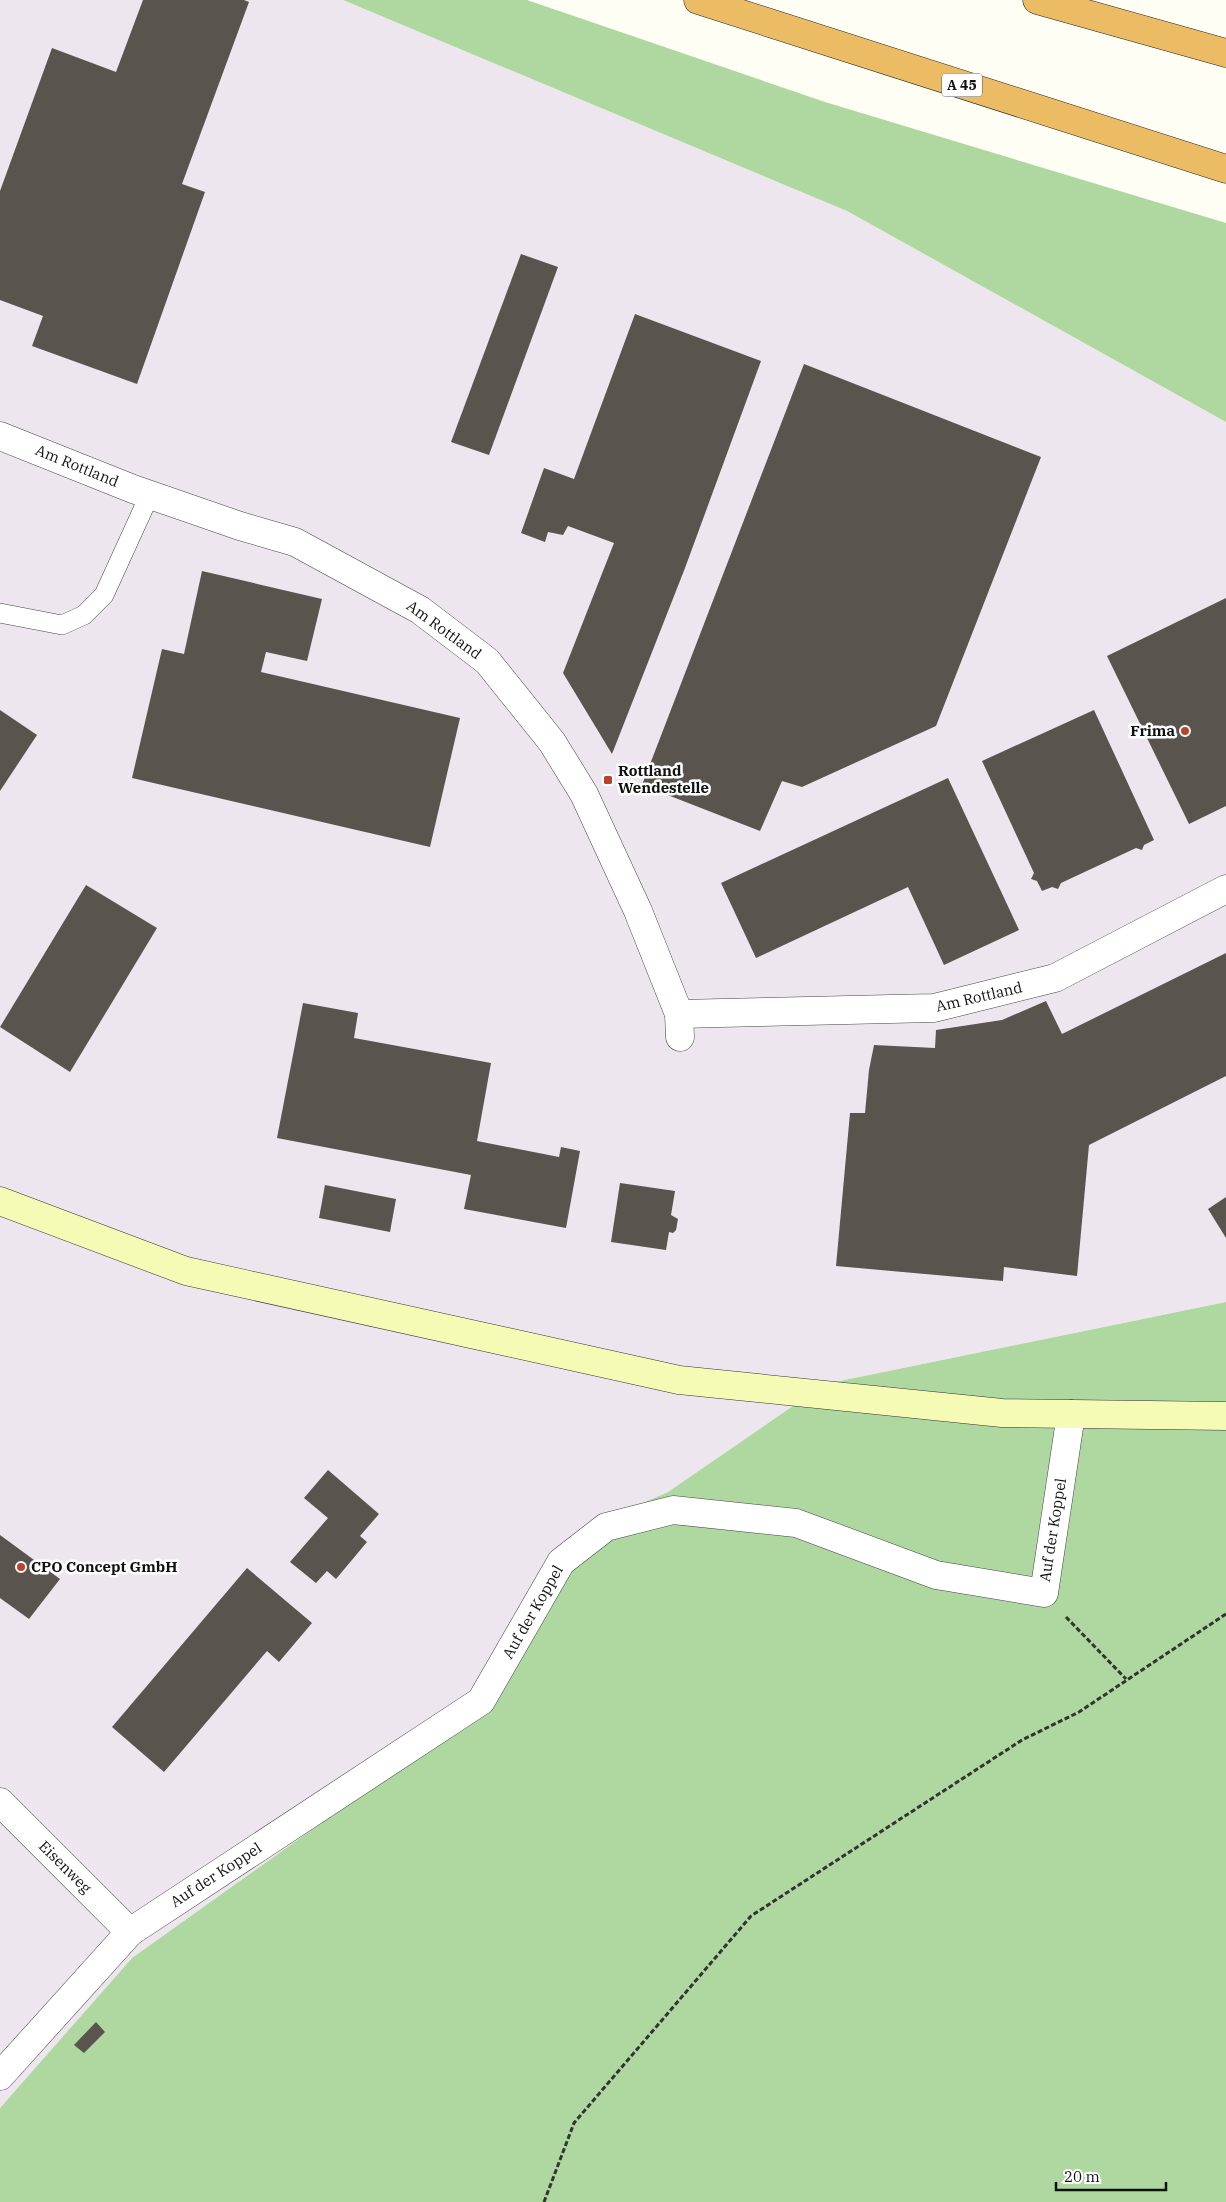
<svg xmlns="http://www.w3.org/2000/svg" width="1226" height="2202" viewBox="0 0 1226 2202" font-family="'IBM Plex Serif',serif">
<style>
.industrial{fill:#eee6ee}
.forest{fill:#aed89f}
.building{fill:#59544d}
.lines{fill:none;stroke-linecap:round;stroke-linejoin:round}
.lane-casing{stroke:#444;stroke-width:20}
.street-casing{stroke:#444;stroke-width:29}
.secondary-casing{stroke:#333;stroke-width:29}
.highway-casing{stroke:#222;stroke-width:29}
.path{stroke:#333;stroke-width:3;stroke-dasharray:5 2.5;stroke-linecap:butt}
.lane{stroke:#fff;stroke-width:19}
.street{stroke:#fff;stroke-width:28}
.secondary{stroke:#f5fbb4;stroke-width:28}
.highway{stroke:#ecbc65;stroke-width:28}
.poi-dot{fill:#bb422f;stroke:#fff;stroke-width:2}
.labels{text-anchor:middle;stroke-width:5;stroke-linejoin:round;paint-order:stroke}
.shield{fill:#fff;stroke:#585858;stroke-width:1}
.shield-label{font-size:14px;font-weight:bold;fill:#111}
.street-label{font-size:15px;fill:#111;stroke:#fff}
.poi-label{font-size:15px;font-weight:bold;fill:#111;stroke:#fff;text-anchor:start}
</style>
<rect width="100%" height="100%" fill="#fefef5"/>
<path class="industrial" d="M 0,0 L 343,0 L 847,211 L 1226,422 L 1226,1302 L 825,1384 L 668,1492 L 604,1520 L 488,1704 L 132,1958 L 0,2108 Z"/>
<g class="forest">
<path d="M 343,0 L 527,0 L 825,102 L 1226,223 L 1226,422 L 847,211 Z"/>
<path d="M 1226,1302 L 1226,2202 L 0,2202 L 0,2108 L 132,1958 L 488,1704 L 604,1520 L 668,1492 L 825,1384 Z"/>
</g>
<g class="building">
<path d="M 143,0 L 244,0 L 249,2 L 182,184 L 205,192 L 137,384 L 32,346 L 43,316 L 0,300 L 0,191 L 52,48 L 116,72 Z"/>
<path d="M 521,254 L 558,267 L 489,455 L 451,442 Z"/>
<path d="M 635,314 L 761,361 L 685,568 L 612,754 L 563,673 L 614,543 L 568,526 L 563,535 L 548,532 L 545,542 L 521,533 L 544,468 L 574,479 Z"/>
<path d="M 804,364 L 1041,457 L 936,726 L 802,787 L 782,781 L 760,831 L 642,785 Z"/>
<path d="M 202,571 L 322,599 L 307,661 L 266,652 L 261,672 L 460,718 L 430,847 L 132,778 L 162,649 L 184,654 Z"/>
<path d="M 1226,598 L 1226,806 L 1189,824 L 1107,656 Z"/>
<path d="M 0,710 L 37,735 L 0,791 Z"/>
<path d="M 1094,710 L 1154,840 L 1144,845 L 1142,850 L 1136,848 L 1061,883 L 1058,889 L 1052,887 L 1042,891 L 1037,881 L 1031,879 L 1034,873 L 982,761 Z"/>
<path d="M 948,778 L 1019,930 L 944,965 L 908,887 L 756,958 L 721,883 Z"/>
<path d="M 86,885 L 157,928 L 70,1072 L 0,1027 Z"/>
<path d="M 1226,953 L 1226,1076 L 1089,1145 L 1077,1276 L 1004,1267 L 1003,1281 L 836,1266 L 850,1113 L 865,1113 L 869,1070 L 874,1045 L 935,1048 L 936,1030 L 1002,1020 L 1046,1001 L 1062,1034 Z"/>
<path d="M 303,1003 L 358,1013 L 354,1038 L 491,1063 L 477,1141 L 559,1157 L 561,1147 L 580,1151 L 566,1228 L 464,1209 L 471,1175 L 277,1138 Z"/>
<path d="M 620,1183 L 675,1191 L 671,1215 L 678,1219 L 676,1230 L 673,1233 L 669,1232 L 666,1250 L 611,1242 Z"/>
<path d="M 325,1185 L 396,1199 L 390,1232 L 319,1218 Z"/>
<path d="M 1226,1197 L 1226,1238 L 1208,1209 Z"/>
<path d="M 328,1470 L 379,1514 L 360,1536 L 367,1542 L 336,1579 L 327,1571 L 316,1583 L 290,1562 L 328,1518 L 304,1498 Z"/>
<path d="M 0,1535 L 60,1579 L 29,1619 L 0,1598 Z"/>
<path d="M 247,1568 L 312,1623 L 279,1662 L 267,1651 L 164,1772 L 112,1727 Z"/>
<path d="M 96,2022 L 105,2032 L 84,2053 L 74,2045 Z"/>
</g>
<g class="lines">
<g class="lane-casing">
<path id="lane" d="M 0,613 L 62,625 L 84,615 L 104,595 L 150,494"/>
</g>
<g class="street-casing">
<g id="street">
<path d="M 0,436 L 133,489 L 240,526 L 295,542 L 420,610 L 487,661 L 552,742 L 584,794 L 638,911 L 679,1014 L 680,1037"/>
<path d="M 679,1014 L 934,1008 L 1055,978 L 1226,889"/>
<path d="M 0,1802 L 130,1932"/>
<path d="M 0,2076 L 130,1932 L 481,1701 L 561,1562 L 606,1527 L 673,1510 L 796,1523 L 936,1575 L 1044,1593 L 1071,1414"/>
</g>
</g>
<g class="secondary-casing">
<path id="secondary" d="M 0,1201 L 186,1271 L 679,1380 L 1002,1413 L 1226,1416"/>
</g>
<g class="highway-casing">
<g id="highway">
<path d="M 698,0 L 1226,169"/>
<path d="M 1037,0 L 1226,53"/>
</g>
</g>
<g class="path">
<path d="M 1066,1617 L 1126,1679"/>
<path d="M 544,2202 L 574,2123 L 751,1916 L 1022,1740 L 1079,1712 L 1226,1614"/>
</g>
<use href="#lane" class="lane"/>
<use href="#street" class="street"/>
<use href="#secondary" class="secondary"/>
<use href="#highway" class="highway"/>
</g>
<g class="poi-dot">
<circle cx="1185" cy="731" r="5"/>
<rect x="603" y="775" width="10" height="10" rx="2.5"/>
<circle cx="21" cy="1567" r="5"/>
</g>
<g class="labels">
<rect class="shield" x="942" y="73.5" width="40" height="23" rx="4"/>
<g class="shield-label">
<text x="962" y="90">A 45</text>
</g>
<g class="street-label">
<text transform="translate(77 466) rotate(22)" y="5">Am Rottland</text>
<text transform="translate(444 630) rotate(36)" y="5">Am Rottland</text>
<text transform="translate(979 997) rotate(-13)" y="5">Am Rottland</text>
<text transform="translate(1053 1530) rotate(-81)" y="5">Auf der Koppel</text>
<text transform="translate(533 1612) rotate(-60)" y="5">Auf der Koppel</text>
<text transform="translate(65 1867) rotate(45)" y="5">Eisenweg</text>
<text transform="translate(216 1875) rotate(-33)" y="5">Auf der Koppel</text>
</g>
<g class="poi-label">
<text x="1175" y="736" text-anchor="end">Frima</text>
<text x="618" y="776">Rottland<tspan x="618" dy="17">Wendestelle</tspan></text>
<text x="31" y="1572">CPO Concept GmbH</text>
</g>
</g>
<path d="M1056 2182v8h110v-8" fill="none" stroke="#111111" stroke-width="2.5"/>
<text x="1064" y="2182" font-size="15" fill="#111111" stroke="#ffffff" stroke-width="4" paint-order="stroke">20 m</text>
</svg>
